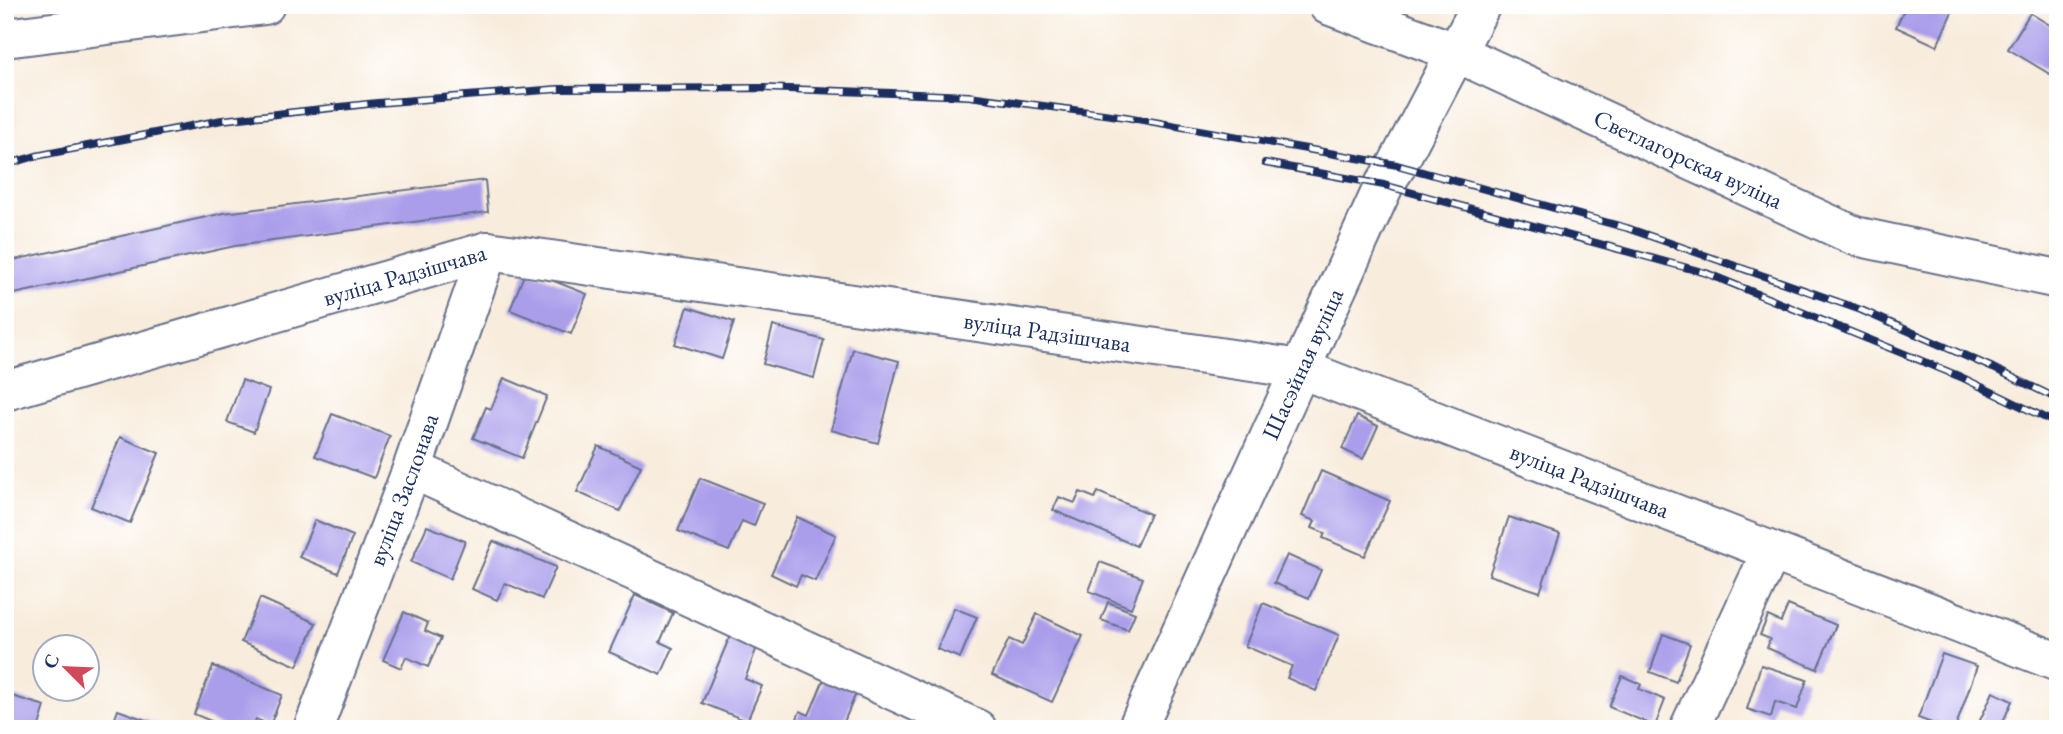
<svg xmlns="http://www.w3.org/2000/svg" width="2063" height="734" viewBox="0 0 2063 734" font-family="'EB Garamond',serif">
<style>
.building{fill:#aa9eeb}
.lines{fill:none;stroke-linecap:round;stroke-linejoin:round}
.minor-casing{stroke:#68718a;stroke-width:42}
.secondary-casing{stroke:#68718a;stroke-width:42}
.minor{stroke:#fff;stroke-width:38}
.secondary{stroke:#fff;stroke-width:38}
.rail-casing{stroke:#1b2f5e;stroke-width:8}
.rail{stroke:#fff;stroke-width:5;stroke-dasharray:16;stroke-linecap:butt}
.labels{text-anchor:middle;stroke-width:7;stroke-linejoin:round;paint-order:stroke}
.street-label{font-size:24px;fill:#1b2f5e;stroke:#fff}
</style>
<rect width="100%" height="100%" fill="#fff"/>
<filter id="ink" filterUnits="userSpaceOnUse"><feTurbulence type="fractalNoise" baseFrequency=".0143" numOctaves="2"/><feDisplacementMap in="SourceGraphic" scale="14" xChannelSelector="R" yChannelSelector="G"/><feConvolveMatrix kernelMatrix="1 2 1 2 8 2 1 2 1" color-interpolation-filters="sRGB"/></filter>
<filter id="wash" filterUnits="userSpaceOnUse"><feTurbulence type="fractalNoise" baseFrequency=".00686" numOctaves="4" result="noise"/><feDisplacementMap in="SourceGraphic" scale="28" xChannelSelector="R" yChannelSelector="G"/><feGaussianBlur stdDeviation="1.57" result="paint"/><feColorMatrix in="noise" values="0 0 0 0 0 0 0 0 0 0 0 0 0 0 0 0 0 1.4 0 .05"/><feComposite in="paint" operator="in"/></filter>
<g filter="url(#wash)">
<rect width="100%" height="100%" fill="#f8ecdc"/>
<g id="blocks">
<g class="building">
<path d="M 1906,5 L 1955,5 L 1937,46 L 1896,27 Z"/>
<path d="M 2030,13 L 2058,30 L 2058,79 L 2008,49 Z"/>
<path d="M 485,180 L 488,212 L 235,246 L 5,296 L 5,262 L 224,213 Z"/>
<path d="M 526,270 L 587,294 L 571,334 L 510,310 Z"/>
<path d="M 688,307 L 734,322 L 722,359 L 675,344 Z"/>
<path d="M 773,326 L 824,340 L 814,378 L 763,364 Z"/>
<path d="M 853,349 L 899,361 L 878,443 L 831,430 Z"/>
<path d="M 504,378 L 547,396 L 522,458 L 473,438 L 486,407 L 491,409 Z"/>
<path d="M 242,380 L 269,390 L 254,432 L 227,422 Z"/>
<path d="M 332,414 L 390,436 L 374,478 L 315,456 Z"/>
<path d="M 1357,416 L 1378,426 L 1363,459 L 1342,449 Z"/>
<path d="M 120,437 L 159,453 L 130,523 L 91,507 Z"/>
<path d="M 598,446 L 641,466 L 620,511 L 577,492 Z"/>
<path d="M 1321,471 L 1390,501 L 1365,556 L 1323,538 L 1325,533 L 1312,528 L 1315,521 L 1302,516 Z"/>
<path d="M 700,478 L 763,503 L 754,526 L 742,521 L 729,551 L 678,531 Z"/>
<path d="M 1080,492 L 1095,498 L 1098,492 L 1150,514 L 1136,546 L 1053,510 L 1059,497 L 1075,503 Z"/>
<path d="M 797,517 L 836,535 L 815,581 L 801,575 L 796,586 L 771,574 Z"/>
<path d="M 1509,517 L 1560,534 L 1540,592 L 1489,575 Z"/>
<path d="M 315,520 L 353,536 L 338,573 L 299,557 Z"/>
<path d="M 427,526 L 465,541 L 450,579 L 411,562 Z"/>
<path d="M 493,541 L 556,567 L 542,599 L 505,583 L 497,600 L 472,589 Z"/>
<path d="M 1287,555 L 1321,570 L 1309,598 L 1274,583 Z"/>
<path d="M 1100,562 L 1143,578 L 1131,608 L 1089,591 Z"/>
<path d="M 635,595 L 673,613 L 660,642 L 673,648 L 661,675 L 609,652 Z"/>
<path d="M 260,598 L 316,623 L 297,666 L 241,642 Z"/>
<path d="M 1108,602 L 1135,613 L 1128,630 L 1101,620 Z"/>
<path d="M 1263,603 L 1339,635 L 1316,691 L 1287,678 L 1292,666 L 1245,646 Z"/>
<path d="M 1788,605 L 1836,625 L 1817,669 L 1767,648 L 1770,639 L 1760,635 L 1768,616 L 1781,622 Z"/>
<path d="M 954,608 L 977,617 L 960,658 L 937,649 Z"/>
<path d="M 404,612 L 428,623 L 425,631 L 441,638 L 428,667 L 406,657 L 401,668 L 383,660 Z"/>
<path d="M 1037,614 L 1083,636 L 1052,702 L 992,675 L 1009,639 L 1022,645 Z"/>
<path d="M 1663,634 L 1690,644 L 1676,682 L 1650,672 Z"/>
<path d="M 730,636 L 757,647 L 745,679 L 762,686 L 747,721 L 702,703 Z"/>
<path d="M 1942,654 L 1977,666 L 1955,729 L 1948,729 L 1918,718 Z"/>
<path d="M 1761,665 L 1807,680 L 1797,709 L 1775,702 L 1771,717 L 1747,709 Z"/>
<path d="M 213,666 L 282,695 L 270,725 L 256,719 L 252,729 L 230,729 L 194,714 Z"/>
<path d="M 1622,676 L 1641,684 L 1639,689 L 1665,700 L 1655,726 L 1609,707 Z"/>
<path d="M 825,677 L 857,691 L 841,729 L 793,729 L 800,711 L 809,715 Z"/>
<path d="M 1993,692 L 2012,701 L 2000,729 L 1976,729 Z"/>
<path d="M 5,694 L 45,706 L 38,729 L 5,729 Z"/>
<path d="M 118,710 L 157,724 L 155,729 L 111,729 Z"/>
</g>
</g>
</g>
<g filter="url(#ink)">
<use href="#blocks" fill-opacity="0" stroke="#68718a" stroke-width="2"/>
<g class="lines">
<g class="minor-casing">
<g id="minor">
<path id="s1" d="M 1328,5 L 1455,52 L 1855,236 L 2058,279"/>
<path d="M 5,38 L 265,5"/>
<path id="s2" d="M 5,391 L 488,251 L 1301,369 L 2058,662"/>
<path d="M 412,469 L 977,729"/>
<path id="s3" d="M 313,729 L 412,469 L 488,251"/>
<path d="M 1689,729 L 1771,552"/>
</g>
</g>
<g class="secondary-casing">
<g id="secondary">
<path id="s4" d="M 1137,729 L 1384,185 L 1397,165 L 1481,5"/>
</g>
</g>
<use href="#minor" class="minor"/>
<use href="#secondary" class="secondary"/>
<g class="rail-casing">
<g id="rail">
<path d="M 1265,163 L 1384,185 L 1706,273 L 1961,377 L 2058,424"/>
<path d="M 5,165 L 36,156 L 222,120 L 377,103 L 558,89 L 763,88 L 969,96 L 1126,117 L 1397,165 L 1627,228 L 1861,310 L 1993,368 L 2058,399"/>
</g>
</g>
<use href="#rail" class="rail"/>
</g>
</g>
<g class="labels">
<g class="street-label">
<text dy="8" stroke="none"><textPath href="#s1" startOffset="392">Светлагорская вуліца</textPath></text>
<text dy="8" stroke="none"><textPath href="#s2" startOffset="416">вуліца Радзішчава</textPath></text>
<text dy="8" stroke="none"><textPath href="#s2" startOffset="1068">вуліца Радзішчава</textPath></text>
<text dy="8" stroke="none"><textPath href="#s4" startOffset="401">Шасэйная вуліца</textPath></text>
<text dy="8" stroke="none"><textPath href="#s2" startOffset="1634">вуліца Радзішчава</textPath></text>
<text dy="8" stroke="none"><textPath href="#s3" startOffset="256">вуліца Заслонава</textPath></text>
</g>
</g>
<rect width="2063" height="734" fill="none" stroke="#fff" stroke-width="28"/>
<g transform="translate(66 668) rotate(294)"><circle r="33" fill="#ffffff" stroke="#a4acbf" stroke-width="2"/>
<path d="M0-5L12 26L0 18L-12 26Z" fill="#d1495b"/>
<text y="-10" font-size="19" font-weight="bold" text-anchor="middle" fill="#1b2f5e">С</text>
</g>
</svg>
